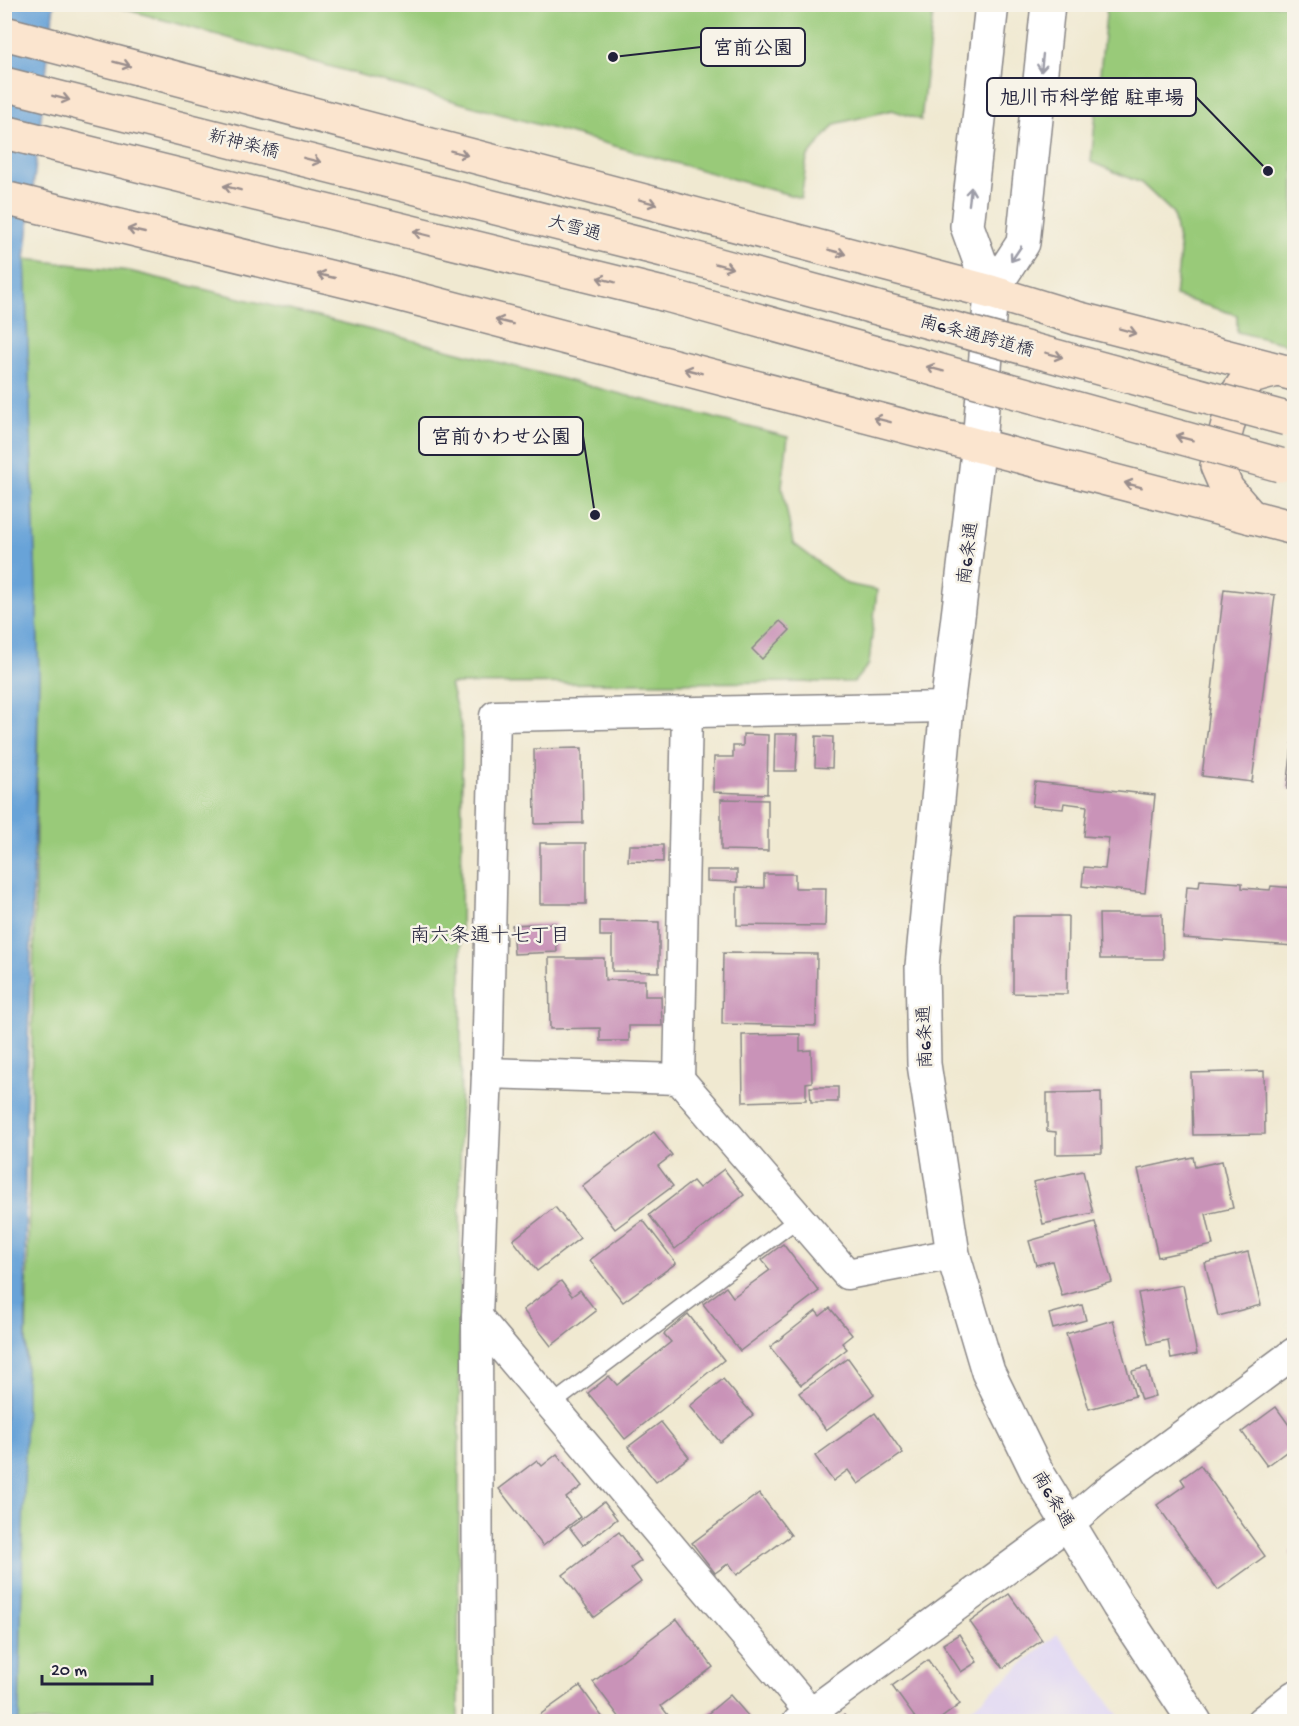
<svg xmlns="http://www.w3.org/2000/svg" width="1299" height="1726" viewBox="0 0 1299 1726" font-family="'Gochi Hand','Klee One',sans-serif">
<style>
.built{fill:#dfd5f5}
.green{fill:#99ca79;stroke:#5e765a;stroke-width:1.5}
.water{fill:#68a3d8;stroke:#45628a;stroke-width:1.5}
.building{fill:#c993b8}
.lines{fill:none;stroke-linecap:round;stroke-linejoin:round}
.service-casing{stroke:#898686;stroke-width:18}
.minor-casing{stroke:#898686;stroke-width:33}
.tertiary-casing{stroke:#898686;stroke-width:36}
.secondary-casing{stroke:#898686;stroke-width:36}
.service{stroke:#fff;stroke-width:15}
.minor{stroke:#fff;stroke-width:30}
.tertiary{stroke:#fff;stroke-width:33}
.secondary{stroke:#fbe5cf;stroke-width:33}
.secondary-bridge-casing{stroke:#898686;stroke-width:36;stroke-linecap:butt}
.secondary-bridge{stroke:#fbe5cf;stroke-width:33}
.oneway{stroke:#9c9ca7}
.oneway2{stroke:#998d8c}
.labels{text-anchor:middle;stroke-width:5;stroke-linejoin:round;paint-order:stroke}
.street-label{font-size:18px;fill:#22223b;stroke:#f7f3e8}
.neighbourhood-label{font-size:20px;fill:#22223b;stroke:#f7f3e8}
.leader{fill:none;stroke:#22223b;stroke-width:2}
.callout-dot{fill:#22223b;stroke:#f7f3e8;stroke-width:2}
.callout{fill:#f7f3e8;stroke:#22223b;stroke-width:2}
.callout-label{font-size:20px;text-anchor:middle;font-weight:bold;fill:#22223b}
</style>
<rect width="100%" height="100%" fill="#f7f3e8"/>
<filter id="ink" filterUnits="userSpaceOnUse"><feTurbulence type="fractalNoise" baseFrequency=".0167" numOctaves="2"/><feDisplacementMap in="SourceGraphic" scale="12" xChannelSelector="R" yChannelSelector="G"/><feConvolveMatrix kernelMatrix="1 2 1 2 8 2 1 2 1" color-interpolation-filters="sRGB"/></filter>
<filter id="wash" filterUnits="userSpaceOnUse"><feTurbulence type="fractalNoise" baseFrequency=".008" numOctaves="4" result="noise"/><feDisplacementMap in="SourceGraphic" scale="24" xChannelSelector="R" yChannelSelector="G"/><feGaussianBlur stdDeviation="1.35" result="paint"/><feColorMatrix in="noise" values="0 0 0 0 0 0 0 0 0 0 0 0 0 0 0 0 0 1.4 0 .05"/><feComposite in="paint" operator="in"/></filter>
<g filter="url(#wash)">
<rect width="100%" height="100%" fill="#f0e9d1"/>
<path class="built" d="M 1057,1634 L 1123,1721 L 957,1721 Z"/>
<g class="green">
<path d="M 110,5 L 934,5 L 921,120 L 892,110 L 835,124 L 807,158 L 801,198 Z"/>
<path d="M 1107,5 L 1294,5 L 1294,346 L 1237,332 L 1237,315 L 1175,296 L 1180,252 L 1173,213 L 1141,183 L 1091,162 Z"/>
<path d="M 25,259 L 129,271 L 404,338 L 788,437 L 782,486 L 793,543 L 847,584 L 877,590 L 869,664 L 854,682 L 450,684 L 462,730 L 458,1721 L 19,1722 L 39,675 Z"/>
</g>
<path class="water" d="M 54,4 L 25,259 L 39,675 L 25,1143 L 26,1400 L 19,1721 L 5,1722 L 4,5 Z"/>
<g id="blocks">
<g class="building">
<path d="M 1224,589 L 1275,595 L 1252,782 L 1202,776 Z"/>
<path d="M 780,621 L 790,630 L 762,659 L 752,649 Z"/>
<path d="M 743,734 L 768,735 L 767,794 L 713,792 L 714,757 L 733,757 L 733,746 L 743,746 Z"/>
<path d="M 775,734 L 798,734 L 796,771 L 774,771 Z"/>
<path d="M 816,736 L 833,737 L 832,768 L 815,767 Z"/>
<path d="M 1293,738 L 1294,738 L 1294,789 L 1287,789 Z"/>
<path d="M 582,748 L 583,823 L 535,824 L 534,749 Z"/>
<path d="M 1035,782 L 1155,795 L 1145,893 L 1082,886 L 1084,867 L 1105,869 L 1109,838 L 1084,836 L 1087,806 L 1064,803 L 1063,809 L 1032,806 Z"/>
<path d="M 721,799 L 768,800 L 768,851 L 721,850 Z"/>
<rect x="540" y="843" width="46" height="61"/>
<path d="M 629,845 L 663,845 L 663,862 L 628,861 Z"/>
<path d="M 707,870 L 737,870 L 737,882 L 707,881 Z"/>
<path d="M 764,874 L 795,874 L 795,888 L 826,888 L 825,926 L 737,925 L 737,887 L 764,888 Z"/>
<path d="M 1200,880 L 1242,883 L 1242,888 L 1270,890 L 1271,886 L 1294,888 L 1294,946 L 1183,938 L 1187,886 L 1199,887 Z"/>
<path d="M 1099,914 L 1162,914 L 1163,959 L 1100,959 Z"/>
<path d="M 1013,916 L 1068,916 L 1067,994 L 1013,993 Z"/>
<path d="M 600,921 L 659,922 L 659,972 L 612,971 L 612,936 L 600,936 Z"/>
<path d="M 555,923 L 557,952 L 514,954 L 512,925 Z"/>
<path d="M 723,953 L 817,954 L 816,1026 L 722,1024 Z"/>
<path d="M 549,958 L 604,958 L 605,980 L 645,980 L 645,996 L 661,996 L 662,1026 L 629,1026 L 629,1041 L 600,1041 L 600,1028 L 550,1029 Z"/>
<path d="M 800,1034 L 800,1051 L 811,1050 L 812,1082 L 806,1083 L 806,1100 L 743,1102 L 742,1035 Z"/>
<path d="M 1264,1071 L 1265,1134 L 1193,1135 L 1191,1073 Z"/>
<path d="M 810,1087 L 838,1087 L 838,1102 L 811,1102 Z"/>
<path d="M 1101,1092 L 1102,1153 L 1056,1154 L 1056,1132 L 1047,1131 L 1047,1093 Z"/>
<path d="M 654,1132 L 672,1155 L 658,1166 L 673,1186 L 615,1229 L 582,1186 Z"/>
<path d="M 1193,1157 L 1195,1167 L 1222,1161 L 1233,1208 L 1206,1214 L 1213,1245 L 1158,1257 L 1138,1169 Z"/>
<path d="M 724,1169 L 744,1195 L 675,1249 L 649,1215 L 693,1181 L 699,1188 Z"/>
<path d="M 1083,1171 L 1093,1213 L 1043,1224 L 1033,1182 Z"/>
<path d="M 555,1207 L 580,1238 L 537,1271 L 513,1240 Z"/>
<path d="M 643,1220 L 676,1263 L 623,1302 L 590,1260 Z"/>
<path d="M 1095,1222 L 1112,1282 L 1062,1296 L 1052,1261 L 1036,1265 L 1029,1241 Z"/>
<path d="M 783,1244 L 819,1291 L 740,1351 L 703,1304 L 726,1287 L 733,1297 L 770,1270 L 762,1260 Z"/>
<path d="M 1248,1252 L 1261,1305 L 1218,1316 L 1205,1263 Z"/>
<path d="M 561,1281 L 572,1296 L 580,1290 L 596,1311 L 551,1346 L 523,1310 Z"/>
<path d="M 1183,1285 L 1197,1354 L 1171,1359 L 1168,1340 L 1148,1344 L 1138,1293 Z"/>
<path d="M 1082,1305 L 1086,1320 L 1053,1329 L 1049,1314 Z"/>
<path d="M 830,1308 L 852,1335 L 842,1343 L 847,1349 L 801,1385 L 770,1347 L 816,1311 L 820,1316 Z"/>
<path d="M 688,1314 L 724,1360 L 625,1439 L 588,1393 L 609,1376 L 617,1385 L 671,1342 L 664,1334 Z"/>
<path d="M 1113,1320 L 1135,1396 L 1089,1409 L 1066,1334 Z"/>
<path d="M 848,1358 L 874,1394 L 826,1430 L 799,1393 Z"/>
<path d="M 1147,1367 L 1155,1396 L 1141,1400 L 1132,1371 Z"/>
<path d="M 723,1379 L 753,1415 L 720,1442 L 690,1406 Z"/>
<path d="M 1276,1407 L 1294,1432 L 1294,1446 L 1267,1466 L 1242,1432 Z"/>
<path d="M 875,1413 L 903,1453 L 858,1484 L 848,1470 L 833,1481 L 815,1456 Z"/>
<path d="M 661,1422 L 689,1457 L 656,1482 L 628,1447 Z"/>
<path d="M 557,1454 L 582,1486 L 566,1498 L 580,1517 L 543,1546 L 499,1489 L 537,1460 L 542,1466 Z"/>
<path d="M 1200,1465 L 1265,1556 L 1218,1590 L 1157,1505 L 1185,1485 L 1181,1479 Z"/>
<path d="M 759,1493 L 791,1535 L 737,1575 L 729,1563 L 715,1573 L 692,1543 Z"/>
<path d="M 604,1502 L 617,1519 L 583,1545 L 570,1528 Z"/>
<path d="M 619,1532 L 641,1561 L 631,1568 L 641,1582 L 594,1617 L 563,1575 Z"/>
<path d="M 1294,1547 L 1294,1560 L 1289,1552 Z"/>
<path d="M 1009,1594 L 1042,1640 L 1003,1668 L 970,1622 Z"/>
<path d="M 677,1619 L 713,1667 L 661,1706 L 668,1715 L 660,1722 L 623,1722 L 593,1682 Z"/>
<path d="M 959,1634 L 977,1662 L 961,1672 L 943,1644 Z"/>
<path d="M 928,1660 L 960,1704 L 936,1722 L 918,1722 L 892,1686 Z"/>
<path d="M 580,1686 L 606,1722 L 536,1722 L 534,1719 Z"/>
<path d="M 730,1695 L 749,1717 L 744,1722 L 698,1722 Z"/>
<path d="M 844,1715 L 849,1722 L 836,1722 Z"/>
</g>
</g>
</g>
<g filter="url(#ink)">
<use href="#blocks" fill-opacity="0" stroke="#898686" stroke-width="1.5"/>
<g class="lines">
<g class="service-casing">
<path id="service" d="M 551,1405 L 799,1218"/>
</g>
<g class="minor-casing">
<g id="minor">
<path d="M 487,1073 L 679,1079 L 847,1274 L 953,1254"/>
<path d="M 679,1079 L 687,712"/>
<path d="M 477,1317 L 810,1712"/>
<path d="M 478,1722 L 477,1317 L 487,1073 L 495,716 L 947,707"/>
<path d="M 798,1722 L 1068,1524 L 1107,1491 L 1294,1353"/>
<path d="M 1261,1722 L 1294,1696"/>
</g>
</g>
<g class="tertiary-casing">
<g id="tertiary">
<path d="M 992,4 L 967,226 L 991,292 L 979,444 L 947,707 L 922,966 L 924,1064 L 953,1254 L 988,1372 L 1037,1472 L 1118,1605 L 1195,1722"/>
<path d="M 991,292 L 1023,243 L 1048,4"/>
</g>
</g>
<g class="secondary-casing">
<g id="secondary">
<path d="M 4,33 L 991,292 L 1076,318 L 1294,374"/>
<path d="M 4,84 L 667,251"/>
<path d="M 4,132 L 663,294"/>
<path d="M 4,198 L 383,290 L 1294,528"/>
<path d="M 1251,517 L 1227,489 L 1217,466 L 1235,397 L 1248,378 L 1277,370"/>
</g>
</g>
<use href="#service" class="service"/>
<use href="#minor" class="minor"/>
<use href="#tertiary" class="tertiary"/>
<use href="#secondary" class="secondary"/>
<g class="secondary-bridge-casing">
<g id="secondary-bridge">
<path d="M 667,251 L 1287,419"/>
<path d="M 663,294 L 1280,465"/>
</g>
</g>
<use href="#secondary-bridge" class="secondary-bridge"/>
</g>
<defs><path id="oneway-shaft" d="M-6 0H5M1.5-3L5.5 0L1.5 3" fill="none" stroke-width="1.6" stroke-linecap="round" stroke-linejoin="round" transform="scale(1.5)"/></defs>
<g class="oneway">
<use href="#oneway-shaft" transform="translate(1042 63) rotate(96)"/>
<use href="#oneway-shaft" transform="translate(970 196) rotate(-83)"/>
<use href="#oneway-shaft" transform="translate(1016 254) rotate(124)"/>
</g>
<g class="oneway2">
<use href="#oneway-shaft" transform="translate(122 64) rotate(15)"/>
<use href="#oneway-shaft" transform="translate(61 98) rotate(14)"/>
<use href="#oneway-shaft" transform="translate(459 153) rotate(15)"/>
<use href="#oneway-shaft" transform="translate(312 160) rotate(14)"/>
<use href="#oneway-shaft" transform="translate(232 188) rotate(-166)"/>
<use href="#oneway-shaft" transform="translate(648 202) rotate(15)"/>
<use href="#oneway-shaft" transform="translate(136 231) rotate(-167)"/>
<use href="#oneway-shaft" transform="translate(422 234) rotate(-166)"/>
<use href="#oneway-shaft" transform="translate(837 252) rotate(15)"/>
<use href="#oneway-shaft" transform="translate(724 266) rotate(15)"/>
<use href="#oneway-shaft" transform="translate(326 276) rotate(-167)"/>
<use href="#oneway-shaft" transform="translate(606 280) rotate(-166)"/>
<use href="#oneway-shaft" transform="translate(504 322) rotate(-166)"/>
<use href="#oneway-shaft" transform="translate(1128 331) rotate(15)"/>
<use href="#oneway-shaft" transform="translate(1054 355) rotate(15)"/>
<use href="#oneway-shaft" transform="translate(935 369) rotate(-165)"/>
<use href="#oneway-shaft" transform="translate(693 371) rotate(-166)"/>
<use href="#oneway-shaft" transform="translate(882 420) rotate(-166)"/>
<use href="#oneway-shaft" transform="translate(1184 438) rotate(-165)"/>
<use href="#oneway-shaft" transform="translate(1133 485) rotate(-165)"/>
</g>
</g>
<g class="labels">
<g class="street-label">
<text transform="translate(244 143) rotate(14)" y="6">新神楽橋</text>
<text transform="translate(575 227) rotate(15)" y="6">大雪通</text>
<text transform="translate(977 335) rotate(15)" y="6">南6条通跨道橋</text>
<text transform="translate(967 553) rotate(-83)" y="6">南6条通</text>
<text transform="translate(924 1037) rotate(-92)" y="6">南6条通</text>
<text transform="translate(1054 1499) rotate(59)" y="6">南6条通</text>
</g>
<g class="neighbourhood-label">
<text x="490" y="941">南六条通十七丁目</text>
</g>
</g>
<path class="leader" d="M613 57L701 47M1268 171L1196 97M595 515L583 436"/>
<g class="callout-dot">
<circle cx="613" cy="57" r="6"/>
<circle cx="1268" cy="171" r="6"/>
<circle cx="595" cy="515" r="6"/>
</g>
<g class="callout">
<rect x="701" y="28" width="104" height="38" rx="6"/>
<rect x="987" y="78" width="209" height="38" rx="6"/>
<rect x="419" y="417" width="164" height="38" rx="6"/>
</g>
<g class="callout-label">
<text x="753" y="54">宮前公園</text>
<text x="1092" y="104">旭川市科学館 駐車場</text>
<text x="501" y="443">宮前かわせ公園</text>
</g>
<rect width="1299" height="1726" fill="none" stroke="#f7f3e8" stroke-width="24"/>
<path d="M42 1675v9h110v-9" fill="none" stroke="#22223b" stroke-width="3"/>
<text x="51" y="1675" font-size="18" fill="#22223b" stroke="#f7f3e8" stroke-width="4.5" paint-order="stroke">20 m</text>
</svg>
